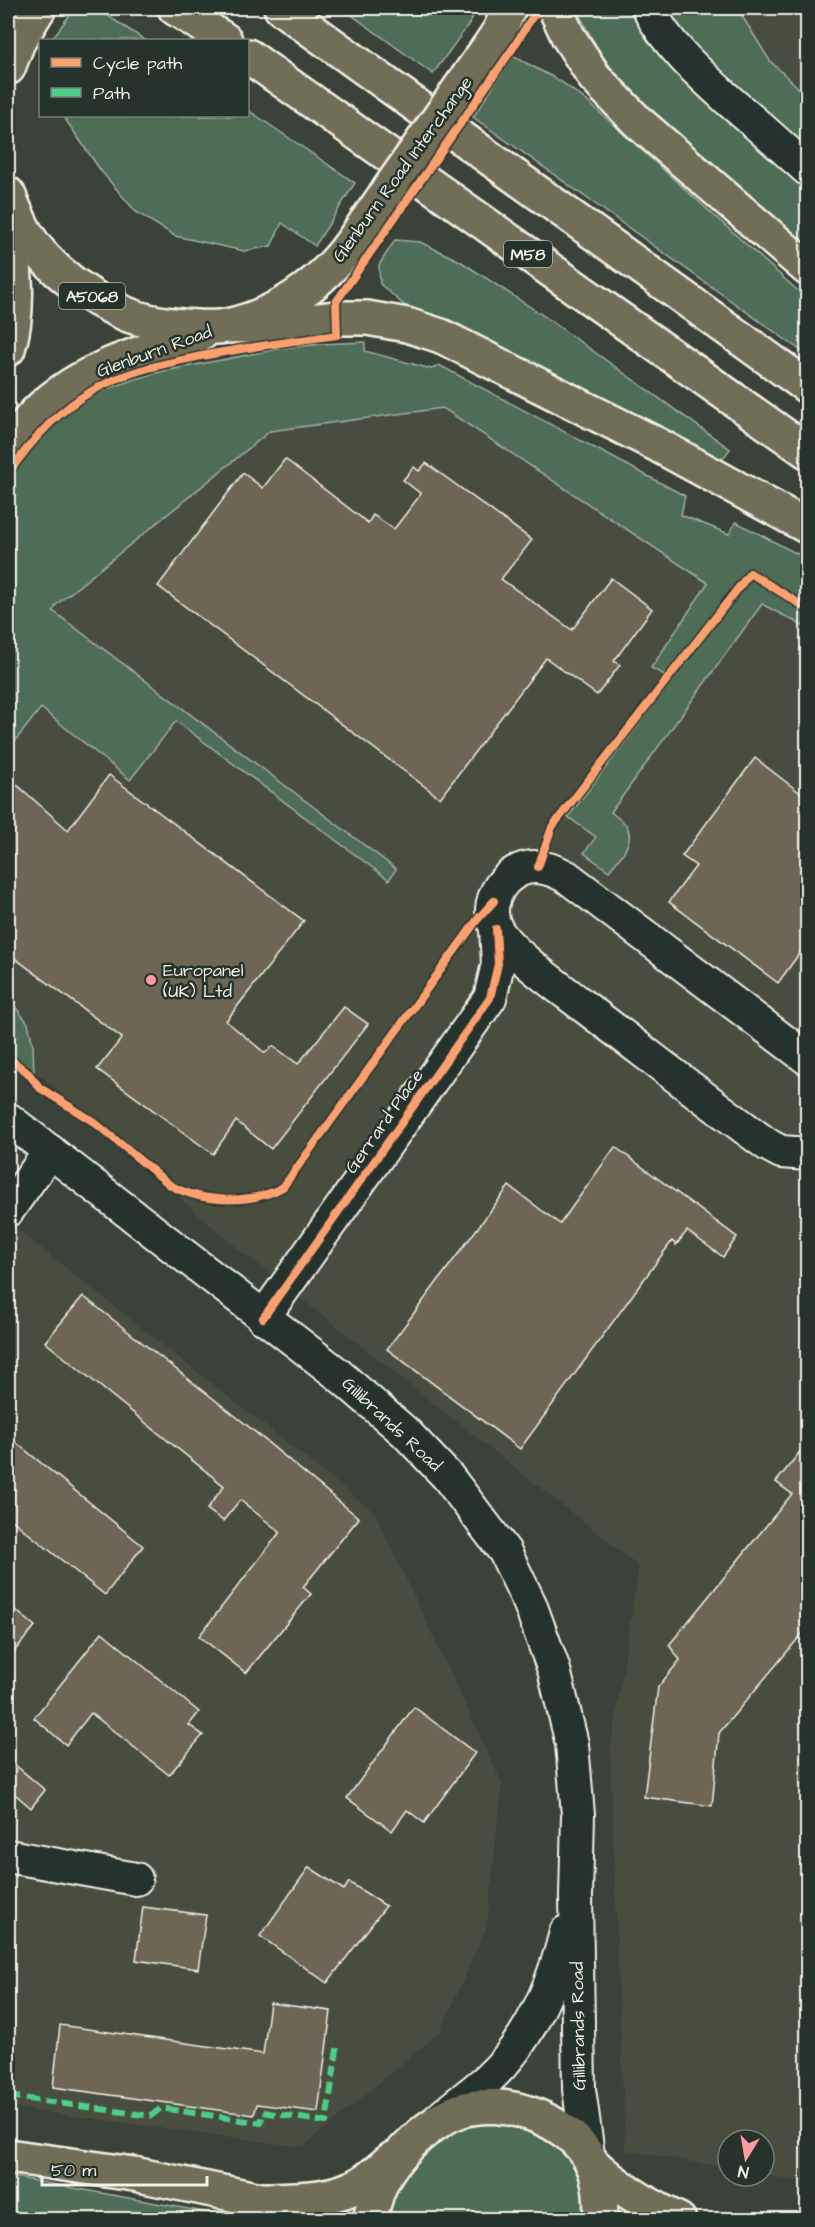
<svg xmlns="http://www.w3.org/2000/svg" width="815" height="2227" viewBox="0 0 815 2227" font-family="'Architects Daughter',sans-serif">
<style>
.built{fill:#4a4d41}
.green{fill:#4e6d57;stroke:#a1afa0;stroke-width:1.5}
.building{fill:#6d6655;stroke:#f4f1e8;stroke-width:1.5}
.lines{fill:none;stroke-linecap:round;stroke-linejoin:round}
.minor-casing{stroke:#f4f1e8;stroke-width:36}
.major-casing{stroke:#f4f1e8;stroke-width:38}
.highway-casing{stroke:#f4f1e8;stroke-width:38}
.minor{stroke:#26332d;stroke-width:32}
.major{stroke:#716e59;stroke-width:33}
.highway{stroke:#716e59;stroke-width:33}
.major-bridge-casing{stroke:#f4f1e8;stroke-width:38;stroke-linecap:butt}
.major-bridge{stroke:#716e59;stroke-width:33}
.quiet{stroke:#4dcf88;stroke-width:6;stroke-dasharray:12 6;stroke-linecap:butt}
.cycleway-casing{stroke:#26332d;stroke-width:11}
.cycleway{stroke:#fca06f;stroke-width:8}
.poi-dot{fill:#ff9aa2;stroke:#26332d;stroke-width:2}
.labels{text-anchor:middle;stroke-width:5;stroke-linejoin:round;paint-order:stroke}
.shield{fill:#26332d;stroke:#b6b8b0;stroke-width:1.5}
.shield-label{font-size:16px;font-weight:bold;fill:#f4f1e8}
.street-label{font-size:18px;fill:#f4f1e8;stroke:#26332d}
.poi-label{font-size:18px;fill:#f4f1e8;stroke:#26332d;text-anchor:start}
</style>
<rect width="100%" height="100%" fill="#3b4239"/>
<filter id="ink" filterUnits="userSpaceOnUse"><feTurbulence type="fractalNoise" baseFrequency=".0167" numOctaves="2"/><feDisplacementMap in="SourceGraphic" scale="12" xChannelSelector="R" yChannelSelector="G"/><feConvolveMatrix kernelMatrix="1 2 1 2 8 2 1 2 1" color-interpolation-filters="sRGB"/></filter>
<g filter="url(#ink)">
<g class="built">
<path d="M 622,8 L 807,8 L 807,208 Z"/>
<path d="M 442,404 L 807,614 L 807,2183 L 764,2175 L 764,2140 L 728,2140 L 728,2168 L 625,2150 L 610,1754 L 639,1566 L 231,1243 L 8,1047 L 8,666 L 54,603 L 269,428 Z"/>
<path d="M 8,1222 L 375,1513 L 502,1783 L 487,1926 L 440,2032 L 303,2147 L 8,2107 Z"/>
</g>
<g class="green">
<path d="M 75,8 L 96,8 L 145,40 L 51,40 Z"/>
<path d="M 342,8 L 476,8 L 471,21 L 433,74 Z"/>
<path d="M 577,8 L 627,8 L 666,53 L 807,181 L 807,245 L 627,88 C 606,62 590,39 577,8 Z"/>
<path d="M 666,8 L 737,8 L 770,61 L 807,96 L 807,149 L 730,80 L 684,35 Z"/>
<path d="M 513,56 L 560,81 L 587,101 L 807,299 L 807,355 L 473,117 Z"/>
<path d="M 248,110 L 355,183 L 315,246 L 282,223 L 271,246 L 244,251 L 175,236 L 136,212 L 101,171 L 63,116 L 248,116 Z"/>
<path d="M 395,240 L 420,242 L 460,261 L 544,316 L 730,449 L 719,464 L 404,305 L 380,284 L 379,265 Z"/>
<path d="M 365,342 L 365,351 L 431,369 L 439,365 L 685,496 L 681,515 L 729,534 L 736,522 L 807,559 L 807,628 L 762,604 L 611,812 C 615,816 622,820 626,825 C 637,841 618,860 609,871 L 584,853 L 596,837 L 568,817 L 673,679 L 651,668 L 708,583 L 443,408 L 270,431 L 57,604 L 53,611 L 396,869 L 389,880 L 176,721 L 130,780 L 41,708 L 8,750 L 8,480 L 37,438 L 58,418 L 79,403 L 102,391 L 132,380 L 164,371 L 283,348 L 321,344 Z"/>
<path d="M 8,998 L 28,1023 L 33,1046 L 34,1077 L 8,1064 Z"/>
<path d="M 495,2123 C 535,2126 571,2147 582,2187 C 585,2197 585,2209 586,2219 L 386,2220 L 397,2183 L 419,2158 L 455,2132 L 468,2126 Z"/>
<path d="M 8,2176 L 243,2219 L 8,2219 Z"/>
</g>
<g class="building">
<path d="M 285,459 L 368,523 L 373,515 L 394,529 L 421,494 L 403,480 L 414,467 L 419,471 L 426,463 L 532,540 L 501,579 L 572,630 L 611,578 L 652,609 L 614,661 L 620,665 L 597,695 L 546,658 L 440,798 L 158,586 L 243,473 L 263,488 Z"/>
<path d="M 755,758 L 807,798 L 807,943 L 778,983 L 669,902 L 696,866 L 682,856 Z"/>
<path d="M 109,775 L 304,921 L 226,1021 L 265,1053 L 273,1046 L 298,1064 L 344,1007 L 368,1024 L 271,1149 L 236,1121 L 213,1154 L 97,1069 L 122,1038 L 8,953 L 8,777 L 68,830 Z"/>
<path d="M 615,1147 L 737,1237 L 723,1257 L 687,1231 L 676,1245 L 672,1241 L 520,1449 L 387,1349 L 509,1186 L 560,1224 Z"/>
<path d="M 83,1296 L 243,1422 L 359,1518 L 303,1587 L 311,1594 L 246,1673 L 199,1636 L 280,1532 L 240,1500 L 223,1521 L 207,1509 L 224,1486 L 45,1342 Z"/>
<path d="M 8,1436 L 143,1546 L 105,1595 L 8,1517 Z"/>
<path d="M 807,1443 L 807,1628 L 719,1733 L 712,1806 L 644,1797 L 658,1687 L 680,1660 L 669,1645 L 792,1494 L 776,1482 Z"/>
<path d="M 8,1604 L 35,1626 L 8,1659 Z"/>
<path d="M 102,1632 L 199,1712 L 189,1725 L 203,1735 L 169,1775 L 91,1713 L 66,1745 L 34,1718 Z"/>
<path d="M 414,1707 L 475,1753 L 424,1823 L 407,1810 L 392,1831 L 347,1798 Z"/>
<path d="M 8,1759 L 45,1790 L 31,1808 L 8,1788 Z"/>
<path d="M 309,1867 L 344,1890 L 349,1882 L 386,1906 L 327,1983 L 260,1936 Z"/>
<path d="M 143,1907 L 206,1915 L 198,1969 L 136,1960 Z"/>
<path d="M 270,2003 L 331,2011 L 318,2112 L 257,2104 L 254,2115 L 53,2087 L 60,2025 L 263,2054 Z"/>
</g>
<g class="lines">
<g class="minor-casing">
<g id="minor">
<path d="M 648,8 C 668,47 702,76 734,105 C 759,126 783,148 808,170"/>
<path d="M 808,1059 L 567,877 C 553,869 536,863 520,870 C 498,879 484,908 497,930 C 512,955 563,990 586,1008 C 647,1054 706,1100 768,1145 L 781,1152 L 808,1154"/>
<path d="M 8,1119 L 339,1375 L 406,1433 L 448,1477 L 505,1552 L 530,1604 L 554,1670 L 572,1744 L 578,1815 L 576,1896 L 579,2089 L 588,2155"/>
<path d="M 8,1210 L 50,1151"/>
<path d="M 263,1318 L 490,998 L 498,964 L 496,929"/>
<path d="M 8,1856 L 136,1879"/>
<path d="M 439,2119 C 455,2105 473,2092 489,2078 C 530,2040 553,1985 566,1932"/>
</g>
</g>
<g class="major-casing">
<g id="major">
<path d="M 488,48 L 500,30 L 509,8"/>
<path d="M 8,68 L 18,42 L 39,8"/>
<path d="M 8,194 C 14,207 19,222 27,235 C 49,270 89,298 126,314 C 148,323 175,326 198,327 C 207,327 217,328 226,326 C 276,316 323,283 352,242"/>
<path d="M 8,211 C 13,257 22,304 8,349"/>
<path d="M 8,447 C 18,434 28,420 41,408 C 86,367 145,351 202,333"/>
<path d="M 8,2156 L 134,2174 L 261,2200 L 301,2220"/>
<path d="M 592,2163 C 618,2188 647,2205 679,2220"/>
<path d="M 266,2200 C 299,2199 333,2200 362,2183 C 373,2176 382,2167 392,2159"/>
<path d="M 370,2220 C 378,2179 390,2162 420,2135 C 432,2125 444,2116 459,2111 C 503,2096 569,2119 591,2161 C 600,2178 602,2201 600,2220"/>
</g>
</g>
<g class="highway-casing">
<g id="highway">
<path d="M 175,8 L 225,40"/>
<path d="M 281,8 L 808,387"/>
<path d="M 555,8 L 568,36 L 595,78 L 638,122 L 808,269"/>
<path d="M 248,56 L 808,452"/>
<path d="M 226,326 L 276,325 L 337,318 L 367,318 L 407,325 L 441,336 L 656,444 L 808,527"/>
</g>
</g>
<use href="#minor" class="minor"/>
<use href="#major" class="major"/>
<use href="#highway" class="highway"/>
<g class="major-bridge-casing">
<path id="major-bridge" d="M 352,242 L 488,48"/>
</g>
<use href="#major-bridge" class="major-bridge"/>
<path class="quiet" d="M 8,2096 L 151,2116 L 161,2108 L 261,2123 L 263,2112 L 326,2122 L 338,2043"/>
<g class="cycleway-casing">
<g id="cycleway">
<path d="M 8,474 C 30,442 57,411 92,391 C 122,373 157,365 192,358 C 240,348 288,342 337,335 L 336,302 L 513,48 L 533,16 L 545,8"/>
<path d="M 538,867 L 552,827 L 750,573 L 808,609"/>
<path d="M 8,1057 L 28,1073 L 40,1088 L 94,1122 L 170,1185 C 202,1203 251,1205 283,1187 L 477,920 L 494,901"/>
<path d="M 263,1318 L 490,998 L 498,964 L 496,929"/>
</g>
</g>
<use href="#cycleway" class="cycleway"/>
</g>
</g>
<circle class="poi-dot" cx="151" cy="980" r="6"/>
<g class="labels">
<g class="shield">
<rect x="504" y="241" width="48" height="26" rx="4.5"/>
<rect x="59" y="283" width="66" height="26" rx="4.5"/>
</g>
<g class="shield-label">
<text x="528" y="260">M58</text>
<text x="92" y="302">A5068</text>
</g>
<g class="street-label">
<text transform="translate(402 169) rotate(-54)" y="6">Glenburn Road Interchange</text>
<text transform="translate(154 351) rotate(-20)" y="6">Glenburn Road</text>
<text transform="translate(384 1121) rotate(-55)" y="6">Gerrard Place</text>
<text transform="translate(392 1424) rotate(43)" y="6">Gillibrands Road</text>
<text transform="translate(578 2026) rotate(-91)" y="6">Gillibrands Road</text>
</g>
<g class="poi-label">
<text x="163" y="976">Europanel<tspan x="163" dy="21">(UK) Ltd</tspan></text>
</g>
</g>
<rect width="815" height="2227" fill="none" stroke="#26332d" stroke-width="30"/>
<rect x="15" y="15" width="785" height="2197" fill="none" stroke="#f4f1e8" stroke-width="2" filter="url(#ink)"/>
<rect x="39" y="39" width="210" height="78" fill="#26332d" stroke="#787f78" stroke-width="1.5"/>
<rect x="51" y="58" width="30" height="9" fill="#fca06f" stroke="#787f78" stroke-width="1.5"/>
<text x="93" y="69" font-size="18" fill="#f4f1e8">Cycle path</text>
<rect x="51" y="88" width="30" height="9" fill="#4dcf88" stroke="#787f78" stroke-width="1.5"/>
<text x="93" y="99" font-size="18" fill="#f4f1e8">Path</text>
<g transform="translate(746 2158) rotate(191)"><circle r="28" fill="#26332d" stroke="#787f78" stroke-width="1.5"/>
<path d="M0-4.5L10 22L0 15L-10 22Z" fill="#ff9aa2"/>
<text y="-9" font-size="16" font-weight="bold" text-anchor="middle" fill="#f4f1e8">N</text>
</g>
<path d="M42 2176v9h165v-9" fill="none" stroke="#f4f1e8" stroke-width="3"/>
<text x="51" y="2176" font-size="18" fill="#f4f1e8" stroke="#26332d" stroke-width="4.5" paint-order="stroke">50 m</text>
</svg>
